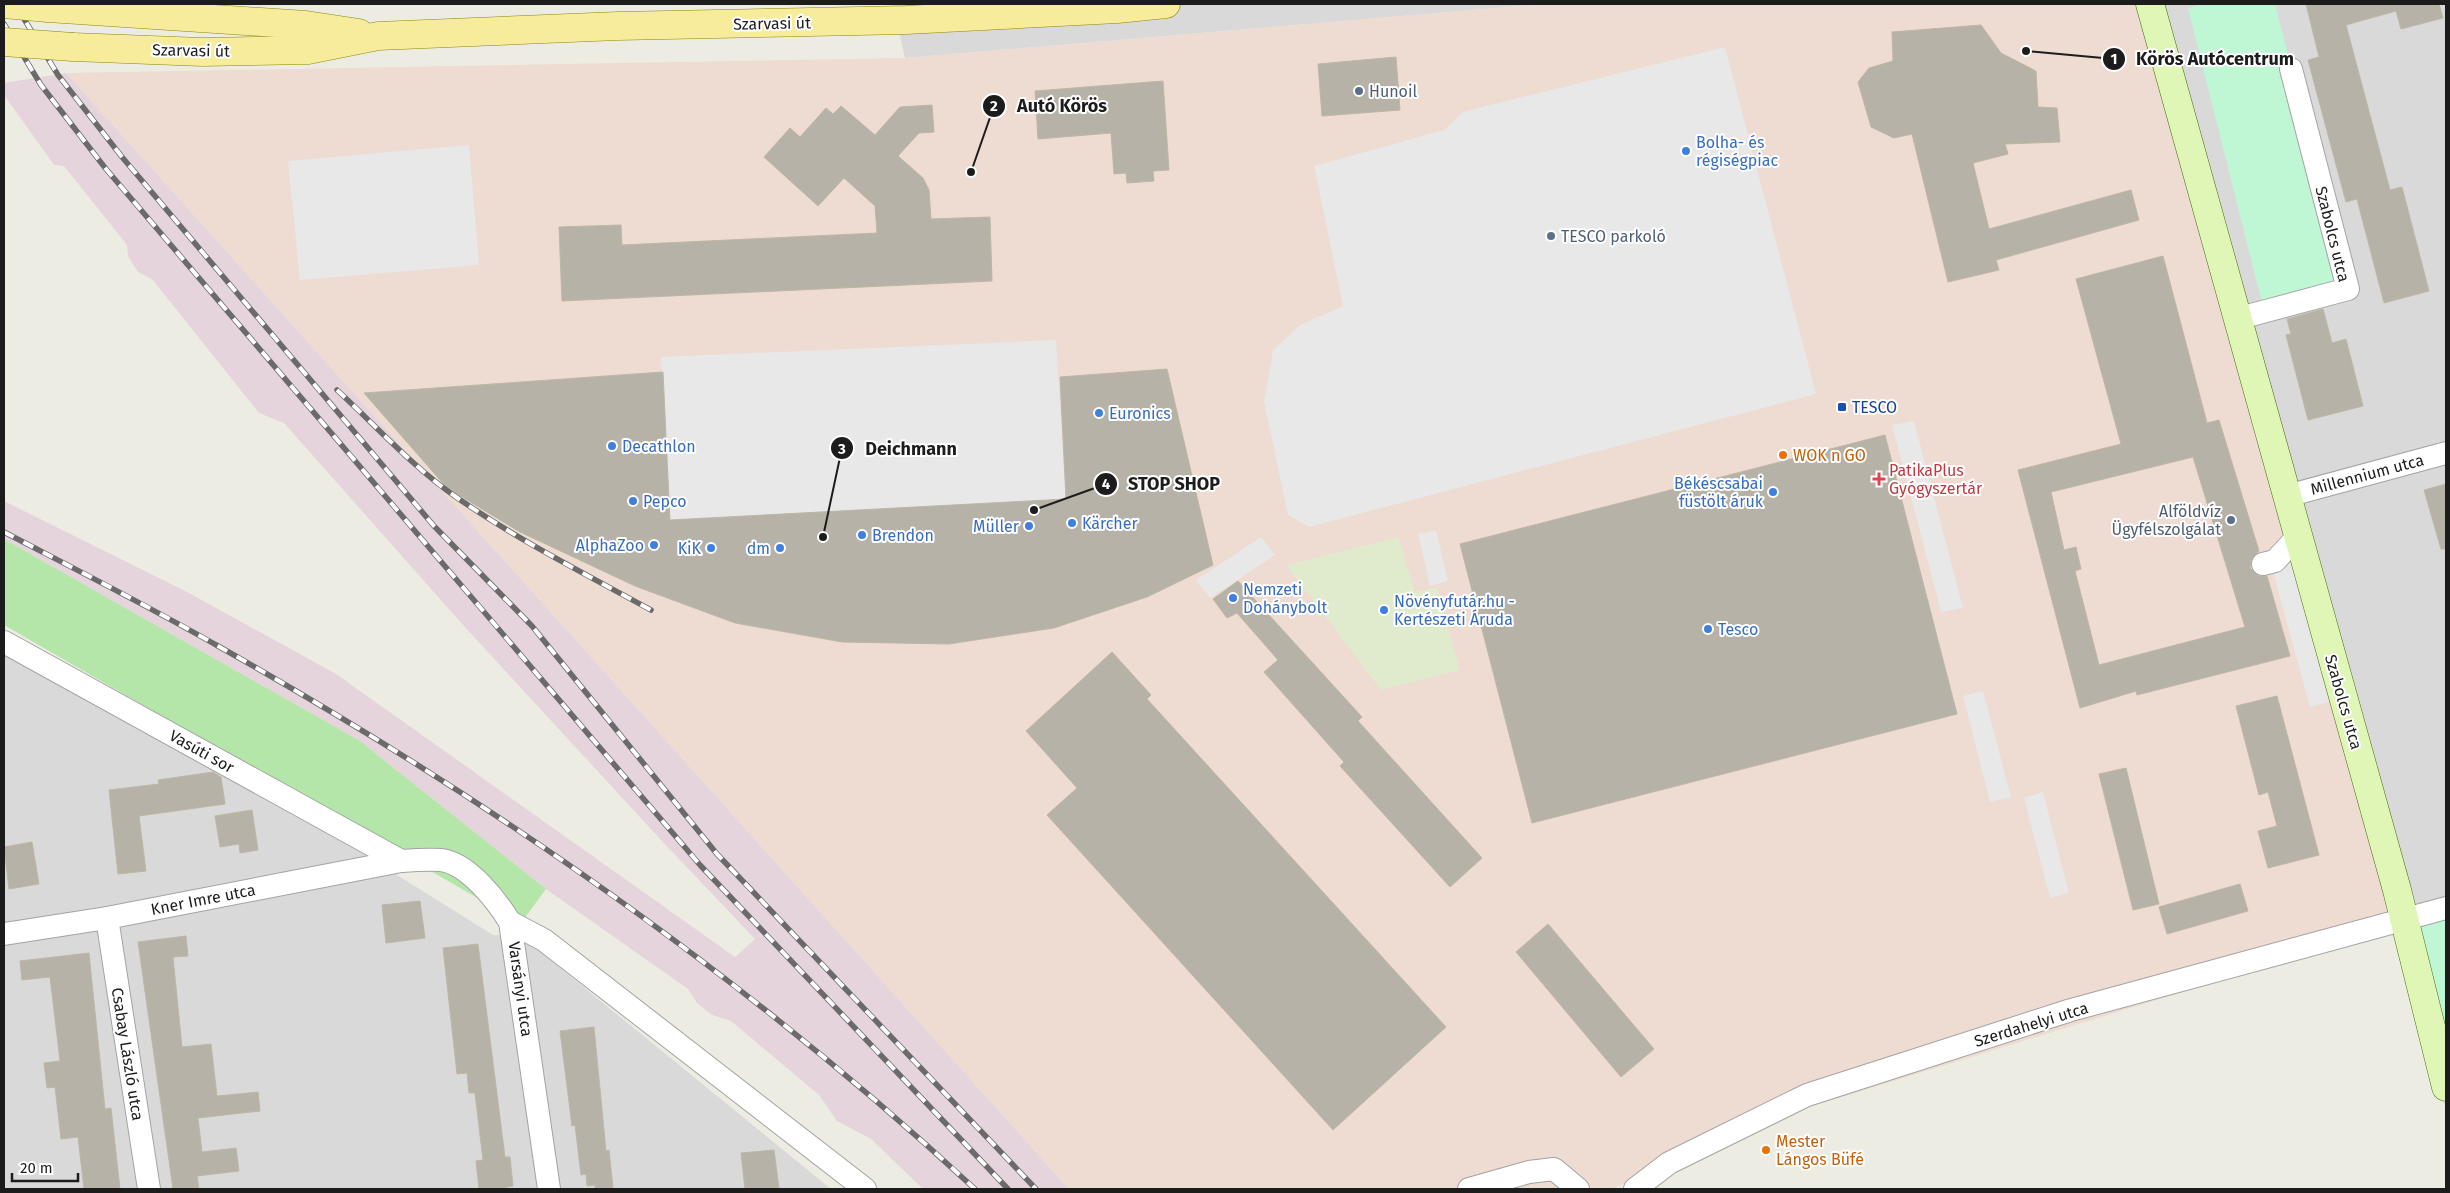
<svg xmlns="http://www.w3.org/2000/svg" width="2450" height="1193" viewBox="0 0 2450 1193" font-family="'Fira Sans',sans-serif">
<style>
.residential{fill:#dad9d9}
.commercial{fill:#eedbd1}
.industrial{fill:#e6d4dd}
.farmland{fill:#e0ebcd}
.grass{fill:#b4e6a9}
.park{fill:#bff6d4}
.parking{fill:#e8e8e8}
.building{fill:#b6b2a7;stroke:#beb7a5;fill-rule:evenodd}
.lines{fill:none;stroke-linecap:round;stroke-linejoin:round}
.street-casing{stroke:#a3a3a3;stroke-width:24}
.secondary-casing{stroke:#446c09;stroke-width:29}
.primary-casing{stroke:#8d8906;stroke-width:29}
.street{stroke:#fff;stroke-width:22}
.secondary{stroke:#e0f6b6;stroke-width:28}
.primary{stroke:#f7eb9c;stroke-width:28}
.rail-casing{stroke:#6a6a6a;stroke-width:5.5}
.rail{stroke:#fff;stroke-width:4;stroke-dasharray:11;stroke-linecap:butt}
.primary-bridge-casing{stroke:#8d8906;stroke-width:29;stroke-linecap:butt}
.primary-bridge{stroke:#f7eb9c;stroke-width:28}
.service-dot{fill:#5c6f8a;stroke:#fff;stroke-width:2}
.shop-dot{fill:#3f7fe0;stroke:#fff;stroke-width:2}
.transit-dot{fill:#1a4fb4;stroke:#fff;stroke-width:2}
.food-dot{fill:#e8710a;stroke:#fff;stroke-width:2}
.health-dot{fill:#e0444e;stroke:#fff;stroke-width:2}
.labels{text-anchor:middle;stroke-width:4;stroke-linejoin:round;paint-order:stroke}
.street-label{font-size:16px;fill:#1c1c1c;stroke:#fff}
.service-label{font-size:16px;fill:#4e5e75;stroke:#fff;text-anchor:start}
.shop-label{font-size:16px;fill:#366cbe;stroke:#fff;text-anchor:start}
.transit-label{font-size:16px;fill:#164399;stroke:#fff;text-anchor:start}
.food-label{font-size:16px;fill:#c56008;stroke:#fff;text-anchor:start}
.health-label{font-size:16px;fill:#be3a42;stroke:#fff;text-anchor:start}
.leader{fill:none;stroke:#1c1c1c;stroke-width:2}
.callout-dot{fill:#1c1c1c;stroke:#fff;stroke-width:2}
.mark-label{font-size:15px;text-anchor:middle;font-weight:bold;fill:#fff}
.callout-label{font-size:18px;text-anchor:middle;font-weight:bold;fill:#1c1c1c;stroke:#fff;stroke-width:4;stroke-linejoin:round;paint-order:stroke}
</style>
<rect width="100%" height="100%" fill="#edece2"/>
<g class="residential">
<path d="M 893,4 L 1545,4 L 905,58 Z"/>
<path d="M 2135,4 L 2446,4 L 2446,1110 L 2400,925 Z"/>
<path d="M 4,654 L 349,845 L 493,935 L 521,936 L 831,1189 L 4,1189 Z"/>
</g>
<path class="commercial" d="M 1545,4 L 2135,4 L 2400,925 L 1806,1108 L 1611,1189 L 1069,1189 L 66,73 L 905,58 Z"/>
<path class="industrial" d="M 66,73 L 1069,1189 L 923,1189 L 871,1139 L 837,1121 L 819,1095 L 731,1021 L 712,1015 L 697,1003 L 688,989 L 546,889 L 360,741 L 4,539 L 4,501 L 189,593 L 336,674 L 735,957 L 755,939 L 660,839 L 463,625 L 284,423 L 259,413 L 152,279 L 138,272 L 128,256 L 127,245 L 64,166 L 54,165 L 4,95 L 4,83 Z"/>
<path class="farmland" d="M 1398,537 L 1415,592 L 1437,587 L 1460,670 L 1381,690 L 1286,565 Z"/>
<path class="grass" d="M 4,539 L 360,741 L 546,889 L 521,923 L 4,625 Z"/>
<g class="park">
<path d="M 2202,4 L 2275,4 L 2348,289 L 2264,311 L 2188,8 Z"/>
<path d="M 2446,913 L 2446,1059 L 2412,922 Z"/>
</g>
<g class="parking">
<path d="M 1725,47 L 1816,394 L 1309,527 L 1288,515 L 1264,402 L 1273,350 L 1300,325 L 1343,306 L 1314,166 L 1444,130 L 1463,112 Z"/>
<path d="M 469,145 L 479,265 L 300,280 L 288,161 Z"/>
<path d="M 1056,340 L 1066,499 L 670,520 L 661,357 Z"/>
<path d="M 1914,421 L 1963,608 L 1941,612 L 1892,425 Z"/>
<path d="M 1436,530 L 1448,581 L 1430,586 L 1418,534 Z"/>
<path d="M 1261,537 L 1275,555 L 1210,598 L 1196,580 Z"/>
<path d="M 2291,557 L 2329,702 L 2310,707 L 2274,576 L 2275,561 Z"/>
<path d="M 1983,691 L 2011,797 L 1990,802 L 1963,696 Z"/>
<path d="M 2043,792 L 2069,893 L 2050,898 L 2024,798 Z"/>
</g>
<g class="building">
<path d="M 2306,4 L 2439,4 L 2443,18 L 2401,29 L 2396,11 L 2346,25 L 2390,190 L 2402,187 L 2429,291 L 2384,303 L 2357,199 L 2346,202 L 2308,60 L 2319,57 Z"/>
<path d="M 1981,25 L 2001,53 L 2036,71 L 2038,107 L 2057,108 L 2060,142 L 2005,144 L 2008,154 L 1973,163 L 1989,229 L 2131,190 L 2139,220 L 1996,260 L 1999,270 L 1948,282 L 1912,134 L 1894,138 L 1871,127 L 1858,82 L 1869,68 L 1893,61 L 1892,32 Z"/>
<path d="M 1396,57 L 1400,110 L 1322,116 L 1318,64 Z"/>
<path d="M 1163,81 L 1169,170 L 1153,171 L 1154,181 L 1127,183 L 1126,173 L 1114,174 L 1111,133 L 1038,139 L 1035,91 Z"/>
<path d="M 932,105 L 934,132 L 919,133 L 898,156 L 923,178 L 929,190 L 931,219 L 990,217 L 992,281 L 562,301 L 559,227 L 621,225 L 622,245 L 877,233 L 875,206 L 844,178 L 818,206 L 764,157 L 790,128 L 800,137 L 826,108 L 833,114 L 841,106 L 875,135 L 900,107 Z"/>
<path d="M 2163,256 L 2207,423 L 2219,420 L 2259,551 L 2251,560 L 2250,568 L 2259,576 L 2267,576 L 2290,656 L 2137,695 L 2136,691 L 2080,708 L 2018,470 L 2121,444 L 2076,279 ZM 2193,457 L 2245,627 L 2099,665 L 2075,571 L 2081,569 L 2076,547 L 2064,550 L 2051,492 Z"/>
<path d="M 2323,309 L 2332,343 L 2346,339 L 2363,406 L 2308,420 L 2286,335 L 2291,334 L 2287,319 Z"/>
<path d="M 1167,369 L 1213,565 L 1147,597 L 1054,628 L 949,644 L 842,642 L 735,623 L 635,586 L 520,532 L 447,488 L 364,393 L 663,372 L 670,520 L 1066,499 L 1060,377 Z"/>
<path d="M 1885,435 L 1957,714 L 1532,823 L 1460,544 Z"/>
<path d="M 2446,484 L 2446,549 L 2441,549 L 2424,490 Z"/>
<path d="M 1238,581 L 1362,717 L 1358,721 L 1482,858 L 1450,887 L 1340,766 L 1344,762 L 1264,672 L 1278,660 L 1237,613 L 1227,618 L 1213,599 Z"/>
<path d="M 1112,652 L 1151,695 L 1147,699 L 1446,1027 L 1333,1130 L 1047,815 L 1077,788 L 1026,731 Z"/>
<path d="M 2277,696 L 2319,855 L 2268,868 L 2258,831 L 2277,826 L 2268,792 L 2259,795 L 2236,706 Z"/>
<path d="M 2126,768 L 2159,904 L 2133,910 L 2099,774 Z"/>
<path d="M 213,772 L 221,777 L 225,804 L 139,816 L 146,871 L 118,874 L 109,790 L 159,784 L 158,780 Z"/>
<path d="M 252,810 L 258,850 L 240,853 L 239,844 L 220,847 L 215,816 Z"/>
<path d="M 32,842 L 39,884 L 9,889 L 4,847 Z"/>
<path d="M 2240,884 L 2248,911 L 2167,934 L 2159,907 Z"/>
<path d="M 420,901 L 425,938 L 386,943 L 382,905 Z"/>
<path d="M 1548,924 L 1654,1049 L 1621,1077 L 1516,952 Z"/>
<path d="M 186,936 L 188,956 L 173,957 L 182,1047 L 211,1044 L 217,1096 L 258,1092 L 260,1111 L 198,1118 L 202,1152 L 236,1148 L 239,1171 L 197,1176 L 199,1189 L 173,1189 L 138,942 Z"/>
<path d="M 478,944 L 505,1157 L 510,1157 L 513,1186 L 497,1189 L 479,1189 L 476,1161 L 483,1160 L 475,1093 L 469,1093 L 467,1073 L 457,1074 L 443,948 Z"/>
<path d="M 89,953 L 105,1109 L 111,1108 L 120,1189 L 84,1189 L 78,1137 L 61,1139 L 55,1087 L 47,1088 L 44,1063 L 60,1061 L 50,977 L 22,980 L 20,961 Z"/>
<path d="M 594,1027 L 606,1151 L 609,1150 L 613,1188 L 601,1189 L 595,1189 L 595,1185 L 587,1186 L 586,1174 L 581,1175 L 575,1125 L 572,1126 L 560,1031 Z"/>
<path d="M 774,1150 L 779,1188 L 745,1189 L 741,1153 Z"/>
</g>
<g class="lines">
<g class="street-casing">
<g id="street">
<path d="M 2236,319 L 2348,289 L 2291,69"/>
<path d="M 2287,496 L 2446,453"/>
<path d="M 2263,564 L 2275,561 L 2298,536"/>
<path d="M 4,642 L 401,861"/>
<path d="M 107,918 L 149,1189"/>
<path d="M 510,922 L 544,940 L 865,1189"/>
<path d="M 4,934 L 107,918 L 401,861 C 414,860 428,859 441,860 C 468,863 497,901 510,922 L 549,1189"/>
<path d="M 1469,1189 L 1529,1172 L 1554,1169 L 1578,1189"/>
<path d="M 1635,1189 L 1669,1163 L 1807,1095 L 2071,1010 L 2446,908"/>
</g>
</g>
<g class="secondary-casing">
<path id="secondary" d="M 2150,4 L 2397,890 L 2446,1087"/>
</g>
<g class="primary-casing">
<g id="primary">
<path d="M 48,8 L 306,25 L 359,33"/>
<path d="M 73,47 L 202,52 L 308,50 L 378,36 L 618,26 L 906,20 L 1117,9 L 1166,4"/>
</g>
</g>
<use href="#street" class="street"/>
<use href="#secondary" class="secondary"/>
<use href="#primary" class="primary"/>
<g class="rail-casing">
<g id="rail">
<path d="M 15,4 L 58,75 L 122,157 L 434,526 L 532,626 L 717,854 L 1036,1189"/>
<path d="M 4,24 L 41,85 L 106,169 L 700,865 L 1008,1189"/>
<path d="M 337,390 C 376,426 413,467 456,497 C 518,540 585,574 651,610"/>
<path d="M 4,532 C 75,569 148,606 218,646 C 488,798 747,978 975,1189"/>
</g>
</g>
<use href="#rail" class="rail"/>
<g class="primary-bridge-casing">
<g id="primary-bridge">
<path d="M 4,4 L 48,8"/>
<path d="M 4,42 L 73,47"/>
</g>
</g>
<use href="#primary-bridge" class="primary-bridge"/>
</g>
<g class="service-dot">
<circle cx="1359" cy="91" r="5"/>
<circle cx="1551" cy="236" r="5"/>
<circle cx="2231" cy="520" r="5"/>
</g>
<g class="shop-dot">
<circle cx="1686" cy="151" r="5"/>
<circle cx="1099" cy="413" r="5"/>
<circle cx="612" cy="446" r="5"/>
<circle cx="1773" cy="492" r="5"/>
<circle cx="633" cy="501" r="5"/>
<circle cx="1072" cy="523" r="5"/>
<circle cx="1029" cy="526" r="5"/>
<circle cx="862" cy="535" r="5"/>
<circle cx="654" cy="545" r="5"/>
<circle cx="711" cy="548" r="5"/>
<circle cx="780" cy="548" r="5"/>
<circle cx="1233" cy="598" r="5"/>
<circle cx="1384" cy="610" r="5"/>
<circle cx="1708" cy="629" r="5"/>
</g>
<rect class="transit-dot" x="1837" y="402" width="10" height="10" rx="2.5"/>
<g class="food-dot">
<circle cx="1783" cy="455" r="5"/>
<circle cx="1766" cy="1150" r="5"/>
</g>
<path class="health-dot" d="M1876.5 471.5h5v5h5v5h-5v5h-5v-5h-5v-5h5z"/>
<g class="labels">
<g class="street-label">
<text transform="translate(772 23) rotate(-1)" y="6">Szarvasi út</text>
<text transform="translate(191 50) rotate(1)" y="6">Szarvasi út</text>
<text transform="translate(2333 234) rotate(76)" y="6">Szabolcs utca</text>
<text transform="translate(2367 474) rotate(-15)" y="6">Millennium utca</text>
<text transform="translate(2344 702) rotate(74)" y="6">Szabolcs utca</text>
<text transform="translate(202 751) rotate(29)" y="6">Vasúti sor</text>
<text transform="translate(203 899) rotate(-11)" y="6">Kner Imre utca</text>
<text transform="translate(521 989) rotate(82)" y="6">Varsányi utca</text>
<text transform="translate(2031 1024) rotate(-17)" y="6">Szerdahelyi utca</text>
<text transform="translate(128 1054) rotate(81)" y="6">Csabay László utca</text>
</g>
<g class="service-label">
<text x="1369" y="97">Hunoil</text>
<text x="1561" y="242">TESCO parkoló</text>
<text x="2221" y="517" text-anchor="end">Alföldvíz<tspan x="2221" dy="18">Ügyfélszolgálat</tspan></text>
</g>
<g class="shop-label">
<text x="1696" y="148">Bolha- és<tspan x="1696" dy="18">régiségpiac</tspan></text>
<text x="1109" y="419">Euronics</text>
<text x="622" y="452">Decathlon</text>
<text x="1763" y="489" text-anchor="end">Békéscsabai<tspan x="1763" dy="18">füstölt áruk</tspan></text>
<text x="643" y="507">Pepco</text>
<text x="1082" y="529">Kärcher</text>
<text x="1019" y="532" text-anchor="end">Müller</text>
<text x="872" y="541">Brendon</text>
<text x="644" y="551" text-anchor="end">AlphaZoo</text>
<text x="701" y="554" text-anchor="end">KiK</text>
<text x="770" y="554" text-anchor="end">dm</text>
<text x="1243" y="595">Nemzeti<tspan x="1243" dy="18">Dohánybolt</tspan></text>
<text x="1394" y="607">Növényfutár.hu -<tspan x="1394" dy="18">Kertészeti Áruda</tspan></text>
<text x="1718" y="635">Tesco</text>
</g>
<g class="transit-label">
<text x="1852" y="413">TESCO</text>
</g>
<g class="food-label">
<text x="1793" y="461">WOK n GO</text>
<text x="1776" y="1147">Mester<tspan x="1776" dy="18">Lángos Büfé</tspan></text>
</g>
<g class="health-label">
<text x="1889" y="476">PatikaPlus<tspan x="1889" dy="18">Gyógyszertár</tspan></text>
</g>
</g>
<path class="leader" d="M2026 51L2114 59M971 172L994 106M823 537L842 448M1034 510L1106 484"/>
<g class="callout-dot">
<circle cx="2026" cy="51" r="5"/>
<circle cx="971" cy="172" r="5"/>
<circle cx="823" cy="537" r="5"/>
<circle cx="1034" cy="510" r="5"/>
<circle cx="2114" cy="59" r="12"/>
<circle cx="994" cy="106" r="12"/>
<circle cx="842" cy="448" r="12"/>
<circle cx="1106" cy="484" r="12"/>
</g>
<g class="mark-label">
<text x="2114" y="64">1</text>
<text x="994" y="111">2</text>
<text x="842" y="454">3</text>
<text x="1106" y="489">4</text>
</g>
<g class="callout-label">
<text x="2215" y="65">Körös Autócentrum</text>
<text x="1062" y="112">Autó Körös</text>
<text x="911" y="455">Deichmann</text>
<text x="1174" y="490">STOP SHOP</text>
</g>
<rect width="2450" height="1193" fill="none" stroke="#1c1c1c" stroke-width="10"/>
<path d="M12 1173v8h66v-8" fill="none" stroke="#1c1c1c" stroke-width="2.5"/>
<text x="20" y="1173" font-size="15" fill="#1c1c1c" stroke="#ffffff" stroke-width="4" paint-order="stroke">20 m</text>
</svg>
